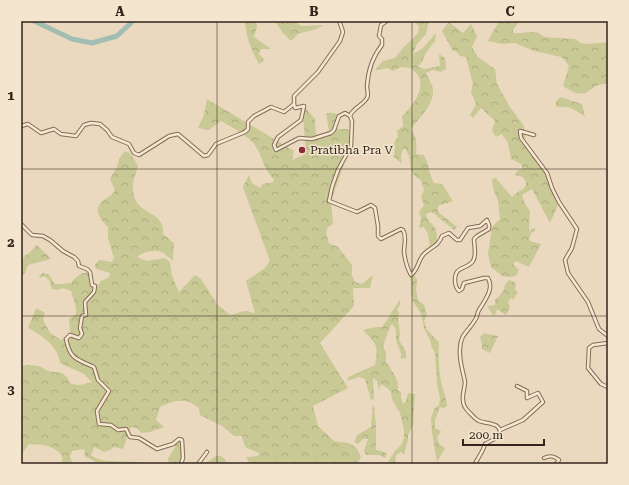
<svg xmlns="http://www.w3.org/2000/svg" width="629" height="485" viewBox="0 0 629 485" font-family="'Roboto Serif',serif">
<style>
.forest{fill:url(#forest-crowns)}
.lines{fill:none;stroke-linecap:round;stroke-linejoin:round}
.river{stroke:#a2bdb2;stroke-width:5}
.street-casing{stroke:#836b58;stroke-width:4.5}
.street{stroke:#f7e8d1;stroke-width:2.5}
.grid{fill:none;stroke:#33251c;stroke-width:1;stroke-opacity:0.55}
.poi-dot{fill:#8f2b36;stroke:#f3e5ce;stroke-width:1.5}
.labels{text-anchor:middle;stroke-width:3;stroke-linejoin:round;paint-order:stroke}
.poi-label{font-size:12px;fill:#33251c;stroke:#f3e5ce;text-anchor:start}
.neatline{fill:none;stroke:#33251c;stroke-width:1.5}
.grid-label{font-size:13px;text-anchor:middle;font-weight:bold;fill:#33251c}
</style>
<defs>
<pattern id="forest-crowns" width="20" height="18" patternUnits="userSpaceOnUse"><rect width="20" height="18" fill="#c8c994"/><path d="M2 6a3 3 0 1 1 6 0M12 15a3 3 0 1 1 6 0" fill="none" stroke="#acac7f"/></pattern>
</defs>
<rect width="100%" height="100%" fill="#ebd9bf"/>
<g class="forest">
<path d="M 245,21 L 256,21 L 257,27 L 254,37 L 271,49 L 261,49 L 259,54 L 262,57 L 264,61 L 259,64 C 251,50 246,37 245,21 Z"/>
<path d="M 275,21 L 295,21 L 301,26 L 324,25 L 316,29 L 298,34 L 291,41 L 283,33 Z"/>
<path d="M 415,21 L 429,21 L 426,34 L 417,44 L 413,54 L 423,48 L 436,33 L 435,41 L 425,54 L 422,62 L 418,66 L 424,69 L 440,66 L 439,54 L 445,58 L 446,69 L 441,72 L 433,70 L 426,73 C 428,78 433,85 433,90 C 434,106 418,118 411,130 C 417,137 417,145 416,154 L 424,155 C 429,165 429,174 434,183 L 442,184 L 453,201 L 438,206 L 438,212 L 457,227 L 454,230 L 432,212 L 426,214 C 428,224 431,221 435,228 C 437,231 437,238 437,242 L 430,246 L 428,234 L 424,227 L 419,228 L 421,218 L 419,212 L 424,205 L 421,197 L 424,190 L 421,180 C 403,171 416,157 403,148 L 401,156 L 402,164 L 394,157 L 395,148 L 394,142 L 398,137 L 397,131 L 403,126 L 402,116 C 412,107 426,89 418,75 C 416,73 413,70 411,68 L 401,67 L 393,71 L 387,68 L 379,70 L 375,70 L 383,61 L 395,58 L 403,48 L 418,33 L 419,26 L 415,23 Z"/>
<path d="M 499,21 L 516,21 L 518,23 L 513,30 L 513,33 C 525,35 533,27 544,37 L 575,39 L 581,43 L 589,44 L 608,42 L 608,87 L 607,84 C 587,82 591,105 563,86 L 569,66 L 565,60 L 561,57 L 534,51 L 515,43 L 502,44 L 488,41 Z"/>
<path d="M 449,22 L 463,33 L 471,24 L 477,36 L 472,47 L 478,57 L 495,69 L 497,84 L 510,107 L 524,126 L 526,146 L 546,174 L 550,188 L 558,205 L 550,223 L 532,189 L 522,195 L 525,204 L 530,211 L 529,231 L 535,228 L 535,231 L 531,233 L 529,240 L 533,242 L 541,244 L 529,267 L 516,261 L 513,264 L 519,270 L 516,276 L 508,277 L 502,276 L 491,267 L 488,254 L 492,227 L 500,219 L 498,201 L 493,188 L 492,179 L 496,178 L 499,182 L 512,197 C 518,189 532,189 523,177 L 515,175 L 518,170 L 523,169 L 521,164 L 511,159 L 508,143 L 502,134 L 496,137 L 492,130 L 495,121 L 481,108 L 473,118 L 470,115 L 476,104 L 471,92 L 473,84 L 466,57 L 460,56 L 456,51 L 453,51 L 442,31 Z"/>
<path d="M 560,97 L 582,104 L 585,117 C 575,109 569,106 556,107 L 556,102 Z"/>
<path d="M 207,99 L 294,151 L 292,160 L 306,154 L 303,115 L 306,108 L 315,119 L 316,135 L 329,131 L 326,113 L 334,113 L 341,116 L 335,125 L 338,129 L 348,129 L 351,144 L 331,201 L 333,224 L 328,227 L 326,233 L 329,243 L 338,247 L 352,265 L 352,275 L 355,282 L 362,284 L 373,275 L 370,288 L 353,288 L 354,306 L 320,343 L 348,388 L 313,406 L 318,426 L 334,441 L 348,443 L 356,447 L 361,457 L 357,464 L 250,464 L 246,457 L 258,456 L 259,453 L 245,447 L 242,436 L 234,436 L 222,426 L 200,415 L 199,409 C 186,396 174,401 160,407 L 156,420 L 164,427 L 150,432 L 141,433 L 137,428 L 131,427 L 123,449 L 114,447 L 110,450 L 104,452 L 94,447 L 91,455 C 104,466 128,458 143,464 L 98,463 L 84,456 L 85,453 L 84,449 L 72,451 L 70,457 L 73,464 L 62,464 L 62,455 C 51,444 43,445 29,444 L 21,455 L 21,366 L 29,365 L 39,366 L 48,371 L 62,373 L 67,377 L 71,384 L 80,385 L 92,382 L 84,374 L 60,363 C 59,347 42,335 28,328 L 36,308 L 45,313 L 43,320 L 50,333 L 61,340 L 70,332 L 69,319 L 76,314 L 76,307 L 71,291 L 63,288 L 58,290 L 52,289 L 49,280 L 44,276 L 40,278 L 39,276 L 43,273 L 49,275 L 55,284 C 60,285 65,283 71,283 C 76,277 81,272 88,273 L 91,285 L 95,290 L 101,281 L 109,277 L 110,273 L 97,269 L 94,266 L 99,260 L 112,262 L 114,258 L 108,238 L 108,227 C 102,221 94,212 100,204 C 104,198 111,198 115,190 L 110,179 L 118,165 L 119,159 L 125,151 L 130,153 L 138,166 C 136,173 132,183 133,190 C 134,213 157,210 162,225 C 163,227 163,231 163,234 L 174,243 L 173,261 C 170,259 168,256 165,254 C 157,248 144,251 137,257 L 147,261 L 165,258 L 170,262 L 172,276 L 179,292 L 195,275 L 201,279 L 217,304 L 230,315 L 245,311 L 255,313 L 246,281 L 265,268 L 270,261 L 243,187 L 249,175 L 252,183 L 260,188 L 263,184 L 273,182 L 274,179 C 264,171 263,158 256,147 C 252,138 230,126 221,121 L 209,130 L 198,128 L 204,115 Z"/>
<path d="M 37,245 L 51,259 L 28,265 L 25,273 L 21,276 L 21,259 L 29,253 Z"/>
<path d="M 411,269 L 417,280 L 416,290 L 418,300 L 424,305 L 427,315 L 424,321 L 427,330 L 439,342 C 438,355 439,374 442,387 C 445,396 446,396 447,406 L 444,408 L 440,407 L 435,420 L 435,428 L 441,431 L 437,438 L 440,445 L 445,448 L 437,462 L 432,432 L 431,419 L 434,409 L 439,405 L 440,399 L 437,383 L 435,353 L 432,348 L 430,340 L 424,328 L 421,313 L 413,302 L 411,294 L 411,283 L 409,275 Z"/>
<path d="M 509,280 L 516,283 L 515,290 L 518,292 L 513,300 L 511,298 L 508,302 L 510,307 L 506,315 L 497,309 L 494,317 L 487,306 L 495,305 L 495,300 L 503,292 L 505,285 Z"/>
<path d="M 400,300 L 400,304 L 397,310 L 399,313 C 396,321 402,329 399,340 L 406,352 L 406,358 L 401,359 L 401,354 L 396,340 L 396,333 L 395,327 L 392,324 C 387,331 386,339 383,347 L 386,352 L 386,363 C 390,366 390,368 392,371 C 397,378 398,381 398,390 L 401,392 L 401,398 L 403,404 L 406,401 L 408,393 L 415,394 L 413,425 L 408,435 L 408,440 L 404,454 L 401,452 L 396,455 L 395,464 L 387,464 L 395,451 L 402,444 L 404,438 L 404,430 L 400,413 L 392,400 L 391,392 L 387,388 L 381,384 L 379,390 L 377,381 L 373,378 L 374,399 L 371,400 L 365,379 L 359,377 L 347,381 L 348,377 L 375,365 C 379,344 376,344 363,330 L 376,327 L 382,327 C 389,318 393,309 400,300 Z"/>
<path d="M 484,333 L 498,336 L 490,353 L 482,349 L 482,344 L 480,337 Z"/>
<path d="M 373,405 L 374,406 L 376,426 L 376,450 L 382,451 L 387,454 L 385,458 L 379,455 L 366,455 L 364,451 L 368,439 L 363,439 L 358,444 L 354,442 L 357,435 L 371,427 Z"/>
<path d="M 178,441 L 181,442 L 182,457 L 179,464 L 169,464 L 168,459 L 175,447 L 175,444 Z"/>
<path d="M 216,456 L 221,456 L 225,459 L 226,464 L 204,464 Z"/>
</g>
<g class="lines">
<path class="river" d="M 34,21 L 72,39 L 92,43 L 117,36 L 133,21"/>
<g class="street-casing">
<g id="street">
<path d="M 294,104 L 295,108 L 304,106 L 301,120 L 278,137 L 274,145 L 276,150 L 299,138 L 312,139 L 331,133 L 334,130 L 339,116 L 345,113 L 350,116 C 352,109 363,105 367,98 C 369,95 367,90 367,86 C 368,72 373,56 382,45 L 382,39 L 379,36 L 381,25 L 387,21"/>
<path d="M 350,116 L 352,121 L 351,146 L 338,170 L 332,187 L 329,201 L 357,212 L 371,205 L 375,208 L 378,226 L 378,236 L 381,239 L 401,229 L 403,230 C 407,237 404,245 404,252 C 405,260 407,268 411,275 C 418,270 418,261 423,255 C 430,247 438,247 442,236 L 449,233 L 457,240 L 460,240 L 468,228 L 480,226 L 487,220 L 489,225 L 489,229 L 477,236 L 474,239 C 474,246 477,255 473,261 C 467,270 455,265 455,280 C 455,284 456,288 459,291 L 462,289 L 464,283 L 484,278 L 488,278 C 495,290 483,302 478,312 C 477,315 477,318 475,320 C 469,331 460,334 460,349 C 459,361 463,371 465,382 C 465,388 462,394 463,400 C 463,404 465,408 468,411 C 471,414 475,419 479,421 C 487,424 501,422 500,434 L 494,439 L 485,444 C 483,452 478,457 475,464"/>
<path d="M 21,126 L 28,124 L 41,133 L 54,129 L 61,134 L 76,136 L 84,125 L 91,123 L 100,124 L 107,130 L 112,137 L 129,144 L 134,153 L 139,155 L 169,136 L 178,134 L 204,156 L 208,155 L 216,144 L 245,132 L 248,129 L 248,122 L 254,116 L 271,107 L 284,112 L 294,104 L 294,96 L 318,72 L 340,41 L 343,32 L 340,23 L 339,21"/>
<path d="M 534,135 L 520,131 L 521,138 L 547,173 L 552,188 L 559,202 L 577,229 L 572,248 L 565,260 L 568,273 L 588,302 L 599,329 L 608,336"/>
<path d="M 21,224 L 32,235 L 43,236 L 50,240 L 63,251 L 74,257 L 78,261 L 79,266 L 87,269 L 90,272 L 92,285 L 95,286 L 94,292 L 85,302 L 86,315 L 82,316 L 80,328 L 82,334 L 79,338 L 70,335 L 66,339 C 70,359 76,359 94,367 L 98,380 L 109,391 L 97,411 L 99,424 L 111,425 L 118,430 L 126,429 L 130,437 L 139,438 L 157,449 L 173,444 L 179,439 L 182,440 L 183,458 L 181,464"/>
<path d="M 608,343 L 593,345 L 589,348 L 588,368 L 601,384 L 608,387"/>
<path d="M 500,430 L 523,420 L 543,402 L 538,393 L 527,398 L 527,391 L 517,386"/>
<path d="M 544,458 C 550,455 554,456 559,460 L 556,464"/>
<path d="M 198,464 L 207,452"/>
</g>
</g>
<use href="#street" class="street"/>
</g>
<path class="grid" d="M 217,21 L 217,464M 412,21 L 412,464M 21,169 L 608,169M 21,316 L 608,316"/>
<circle class="poi-dot" cx="302" cy="150" r="4"/>
<g class="labels">
<g class="poi-label">
<text x="310" y="154">Pratibha Pra V</text>
</g>
</g>
<rect width="629" height="485" fill="none" stroke="#f3e5ce" stroke-width="44"/>
<path d="M463 439v6h81v-6" fill="none" stroke="#33251c" stroke-width="2"/>
<text x="469" y="439" font-size="12" fill="#33251c" stroke="#f3e5ce" stroke-width="3" paint-order="stroke">200 m</text>
<rect x="22" y="22" width="585" height="441" class="neatline"/>
<g class="grid-label">
<text x="120" y="16">A</text>
<text x="314" y="16">B</text>
<text x="510" y="16">C</text>
<text x="11" y="100">1</text>
<text x="11" y="247">2</text>
<text x="11" y="394">3</text>
</g>
</svg>
